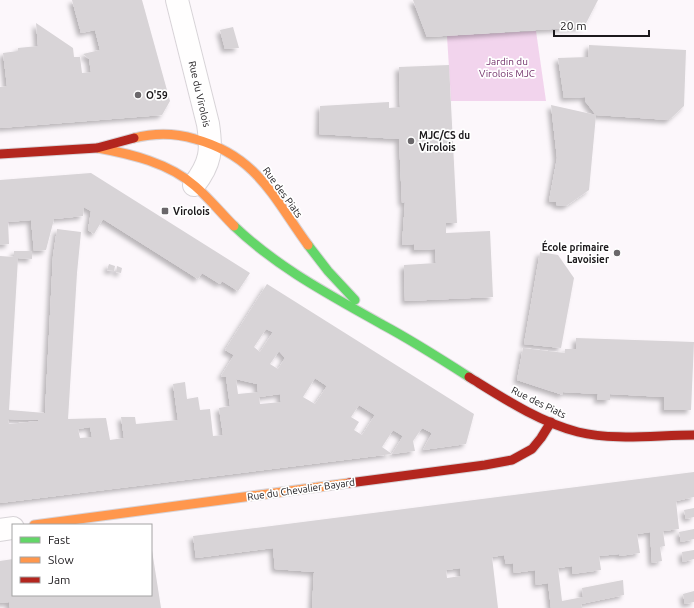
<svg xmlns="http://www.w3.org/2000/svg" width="694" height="608" viewBox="0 0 694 608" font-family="Ubuntu,sans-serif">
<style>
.green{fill:#f2d4ed}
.building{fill:#d8d4d7;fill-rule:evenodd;filter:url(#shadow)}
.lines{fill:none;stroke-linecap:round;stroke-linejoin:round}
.street-casing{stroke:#d8d4d8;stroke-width:24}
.fast-casing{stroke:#d8d4d8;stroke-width:11}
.slow-casing{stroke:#d8d4d8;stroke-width:11}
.jam-casing{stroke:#d8d4d8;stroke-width:11}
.street{stroke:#fffefe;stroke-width:22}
.fast{stroke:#63d668;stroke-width:9}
.slow{stroke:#ff974d;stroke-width:9}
.jam{stroke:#b3261e;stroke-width:9}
.poi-dot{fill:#6a676a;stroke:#fff;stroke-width:1.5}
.labels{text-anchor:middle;stroke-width:3.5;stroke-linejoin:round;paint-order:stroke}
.park-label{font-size:10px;fill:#6f2d67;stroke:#fff}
.street-label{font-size:10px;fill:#1c191c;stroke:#fff}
.poi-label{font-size:10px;font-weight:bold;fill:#1c191c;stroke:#fff;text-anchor:start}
</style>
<defs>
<filter id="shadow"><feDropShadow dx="-3.5" dy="3.5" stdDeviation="2" flood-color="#0004"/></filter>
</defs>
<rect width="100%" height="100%" fill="#fcf7fb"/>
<path class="green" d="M 536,31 L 546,101 L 451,101 L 447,36 Z"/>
<g class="building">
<path d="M 72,0 L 142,0 L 170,101 L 162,115 L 0,128 L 0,87 L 7,86 L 3,53 L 18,51 L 18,48 L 38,46 L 36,23 L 73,48 L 74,57 L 80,57 L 82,73 L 91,72 L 89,59 L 83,54 L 100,50 L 95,30 L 81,33 Z"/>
<path d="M 413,0 L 598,0 L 584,27 L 427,37 Z"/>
<path d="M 233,27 L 239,48 L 225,49 L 220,30 Z"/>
<path d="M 589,45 L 686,50 L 684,106 L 669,120 L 596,115 L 589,190 L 566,206 L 556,205 L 556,202 L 549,201 L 557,158 L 551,105 L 596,115 L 585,101 L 585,97 L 564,98 L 558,58 L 588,57 Z"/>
<path d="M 449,65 L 457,223 L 446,223 L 446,233 L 490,231 L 493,297 L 405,301 L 404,265 L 436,263 L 435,249 L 414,250 L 414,244 L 402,245 L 405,202 L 402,203 L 399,139 L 319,134 L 320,106 L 389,102 L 389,108 L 400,107 L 399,67 Z"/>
<path d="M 91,173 L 250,273 L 238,291 L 222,281 L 220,284 L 202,273 L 198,279 L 103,219 L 94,234 L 88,230 L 91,211 L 84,207 L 83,216 L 54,219 L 46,250 L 34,251 L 31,220 L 8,222 L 9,244 L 0,245 L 0,180 Z"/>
<path d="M 57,229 L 81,232 L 77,273 L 68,419 L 106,418 L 110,440 L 124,438 L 121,417 L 135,417 L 136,424 L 178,420 L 173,384 L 185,382 L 187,399 L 198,397 L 200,410 L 210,409 L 213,436 L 223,435 L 219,408 L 230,406 L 226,377 L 221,376 L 234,355 L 225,350 L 267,284 L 474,414 L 466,444 L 423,450 L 432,433 L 422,428 L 413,441 L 415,451 L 392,454 L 403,436 L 393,430 L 382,447 L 392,454 L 0,503 L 0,256 L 14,257 L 14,251 L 32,251 L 32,259 L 18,258 L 9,410 L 45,413 L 53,256 ZM 266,329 L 273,332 L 260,352 L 254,347 ZM 279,351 L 285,358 L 278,369 L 270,364 ZM 315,378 L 327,386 L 315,404 L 303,397 ZM 236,379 L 257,384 L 258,392 L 238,394 ZM 280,394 L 281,402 L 260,404 L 259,397 ZM 359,405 L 375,415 L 362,435 L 354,430 L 359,422 L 351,417 ZM 8,419 L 38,420 L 38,421 L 9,424 ZM 90,427 L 92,437 L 80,438 L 78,429 Z"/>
<path d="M 540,252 L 558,255 L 574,278 L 561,348 L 524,344 Z"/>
<path d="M 109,264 L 115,266 L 114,271 L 107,270 Z"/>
<path d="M 117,266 L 122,268 L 121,273 L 116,272 Z"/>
<path d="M 576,338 L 694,342 L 691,410 L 664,410 L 664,397 L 610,394 L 610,400 L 597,400 L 598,394 L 563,392 L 563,395 L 517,380 L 523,348 L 565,353 L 565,349 L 576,349 Z"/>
<path d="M 694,472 L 694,497 L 676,501 L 679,529 L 663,531 L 665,546 L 660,547 L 662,561 L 652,563 L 650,532 L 637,534 L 640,553 L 620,556 L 619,554 L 599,556 L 601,570 L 572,574 L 572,566 L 558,568 L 562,601 L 583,597 L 582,588 L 623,580 L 624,595 L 581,604 L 582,608 L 551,608 L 548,583 L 536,585 L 535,570 L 514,573 L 513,563 L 506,564 L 504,555 L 492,557 L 498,608 L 312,608 L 314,572 L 275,569 L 273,548 L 196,558 L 193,536 ZM 460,568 L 461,576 L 447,578 L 446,570 Z"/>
<path d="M 694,508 L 694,517 L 686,519 L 684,510 Z"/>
<path d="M 694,529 L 694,539 L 681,542 L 679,532 Z"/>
<path d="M 151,544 L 161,608 L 10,608 L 9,602 L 0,603 L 0,561 L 13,559 L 13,595 L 151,595 Z"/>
<path d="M 694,550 L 694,559 L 683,562 L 682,552 Z"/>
<path d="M 694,591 L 694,602 L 685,604 L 683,594 Z"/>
</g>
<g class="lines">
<g class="street-casing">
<g id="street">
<path d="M 177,0 L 208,124 C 212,150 211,163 194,185"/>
<path d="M 0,530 L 13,528"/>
</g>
</g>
<g class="fast-casing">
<g id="fast">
<path d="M 234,226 C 278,268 330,295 383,325 C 413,341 441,359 469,377"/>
<path d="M 308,245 L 328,271 L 355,300"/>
</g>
</g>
<g class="slow-casing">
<g id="slow">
<path d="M 134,138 C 154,133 175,133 195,139 C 257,156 273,197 308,245"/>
<path d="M 98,148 C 131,154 169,163 195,186 C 209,198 221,213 234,226"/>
<path d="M 34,525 L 349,483"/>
</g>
</g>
<g class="jam-casing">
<g id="jam">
<path d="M 0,154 L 97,148 L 134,138"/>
<path d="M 469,377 C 503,398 539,422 578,432 C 615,441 656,435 694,435"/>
<path d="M 349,483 L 485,465 L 512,460 L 532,449 L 541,438 L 551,422"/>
</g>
</g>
<use href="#street" class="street"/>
<use href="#fast" class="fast"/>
<use href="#slow" class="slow"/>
<use href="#jam" class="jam"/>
</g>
<g class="poi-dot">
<circle cx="138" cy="95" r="4"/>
<circle cx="411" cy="141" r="4"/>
<rect x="161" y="207" width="8" height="8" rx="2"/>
<circle cx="617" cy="253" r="4"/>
</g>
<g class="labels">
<g class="park-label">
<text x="507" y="65">Jardin du<tspan x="507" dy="12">Virolois MJC</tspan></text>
</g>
<g class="street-label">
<text transform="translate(200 94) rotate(77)" y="4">Rue du Virolois</text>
<text transform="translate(283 192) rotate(54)" y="4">Rue des Piats</text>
<text transform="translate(539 402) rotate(26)" y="4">Rue des Piats</text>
<text transform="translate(301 489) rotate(-8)" y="4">Rue du Chevalier Bayard</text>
</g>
<g class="poi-label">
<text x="146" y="99">O'59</text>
<text x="419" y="139">MJC/CS du<tspan x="419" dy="12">Virolois</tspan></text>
<text x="173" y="215">Virolois</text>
<text x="609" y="251" text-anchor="end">École primaire<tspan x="609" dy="12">Lavoisier</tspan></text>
</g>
</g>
<rect x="12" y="524" width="140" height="72" fill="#ffffff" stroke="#a4a3a4"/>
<rect x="20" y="537" width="20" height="6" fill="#63d668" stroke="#a4a3a4"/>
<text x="48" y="544" font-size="12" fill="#1c191c">Fast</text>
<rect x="20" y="557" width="20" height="6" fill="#ff974d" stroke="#a4a3a4"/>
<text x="48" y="564" font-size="12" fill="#1c191c">Slow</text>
<rect x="20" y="577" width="20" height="6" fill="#b3261e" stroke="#a4a3a4"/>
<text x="48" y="584" font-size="12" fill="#1c191c">Jam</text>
<path d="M554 30v6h95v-6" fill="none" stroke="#1c191c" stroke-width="2"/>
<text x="560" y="30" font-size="12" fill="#1c191c" stroke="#ffffff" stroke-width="3" paint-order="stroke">20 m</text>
</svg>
